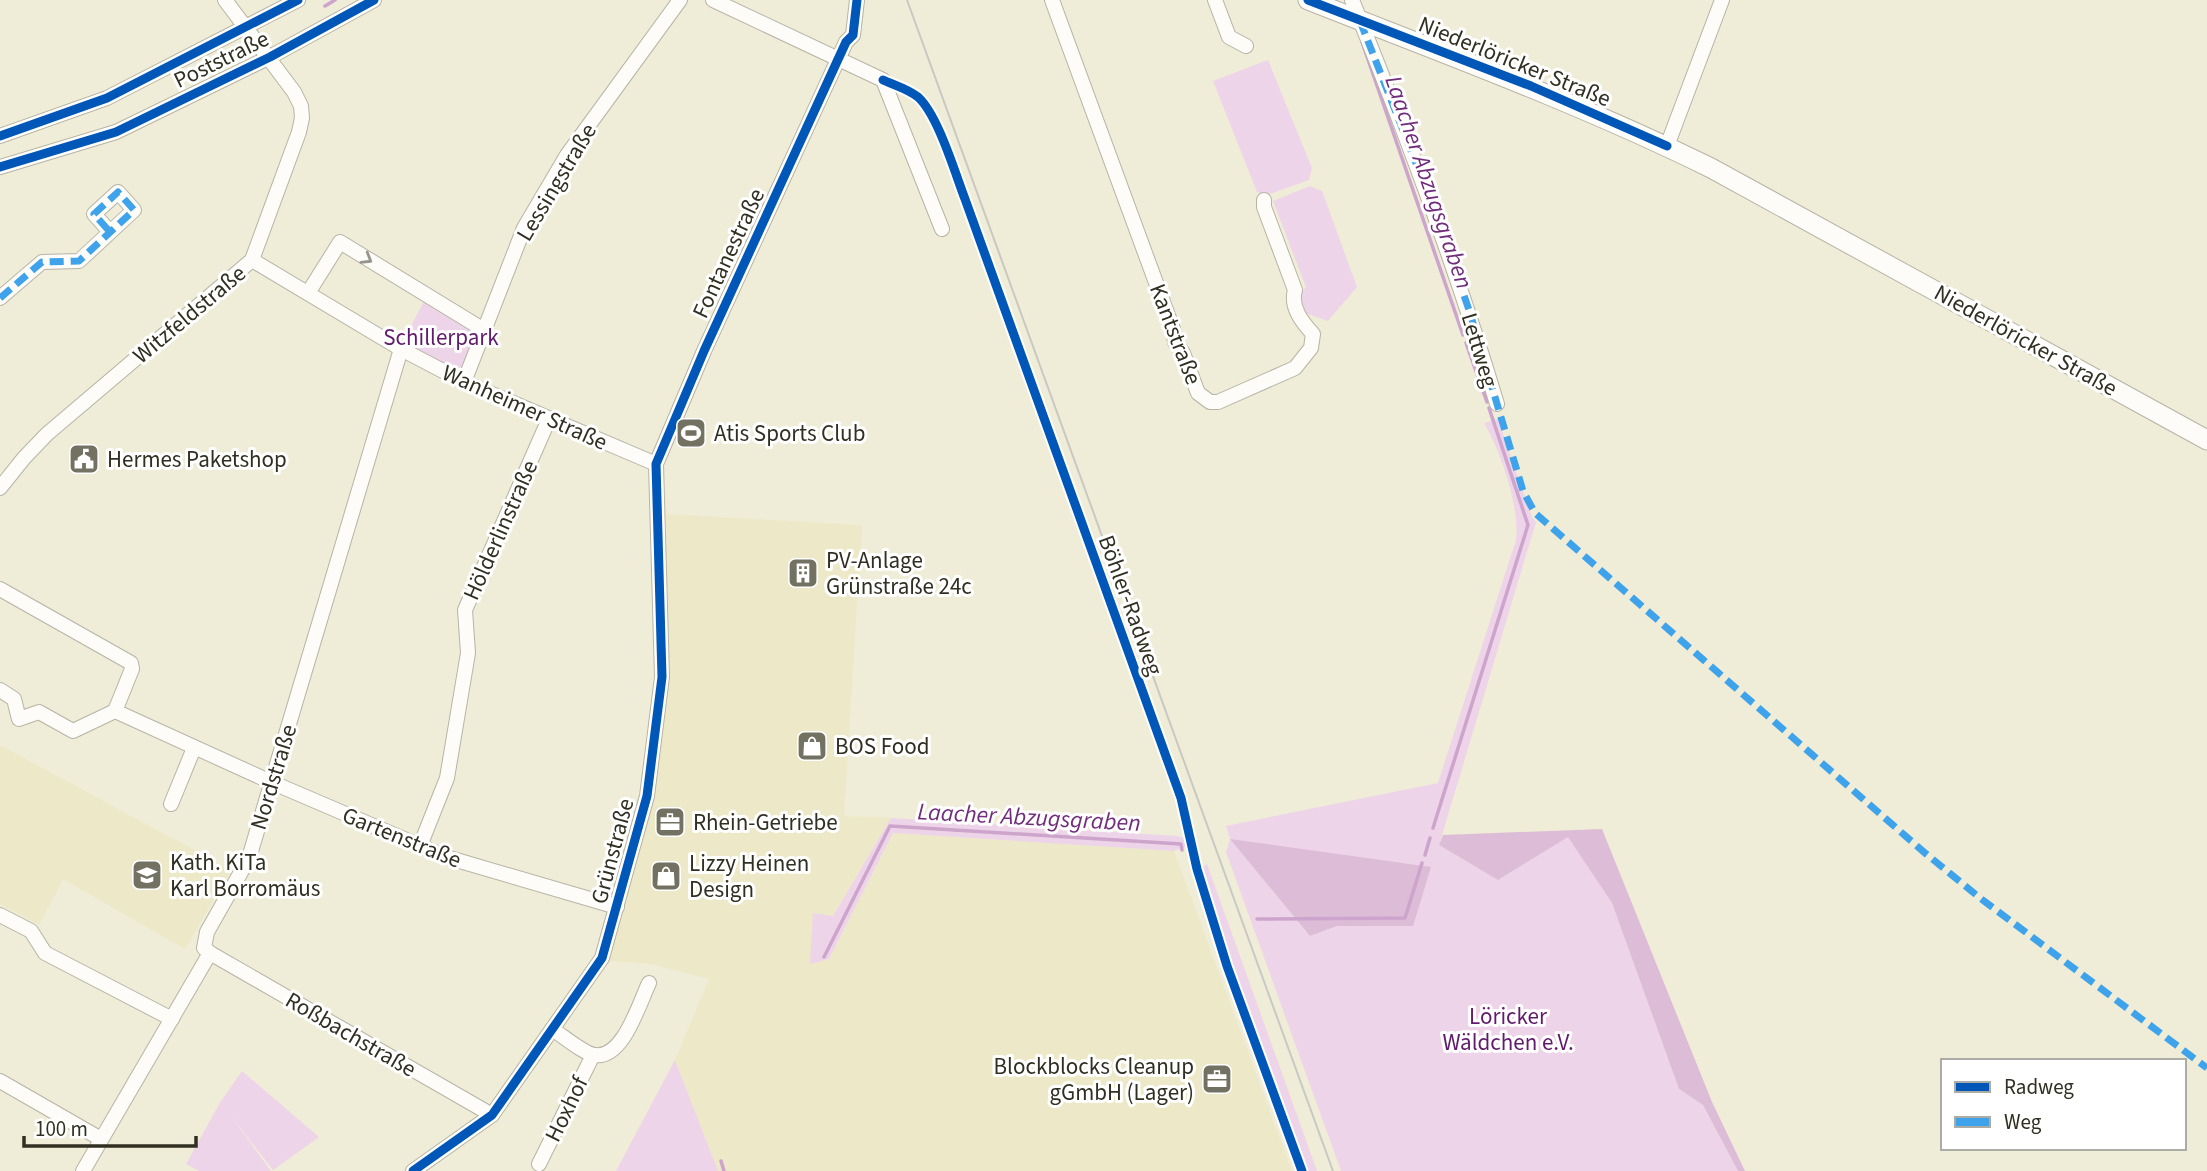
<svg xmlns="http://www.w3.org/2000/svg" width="2207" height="1171" viewBox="0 0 2207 1171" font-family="'Source Sans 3',sans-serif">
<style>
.built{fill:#ede9c8}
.green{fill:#eed4e8;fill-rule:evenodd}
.forest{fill:#ddbcd7}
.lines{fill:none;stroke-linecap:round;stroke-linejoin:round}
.stream{stroke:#cda4cc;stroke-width:3.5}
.street-casing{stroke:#b6b4a4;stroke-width:16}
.secondary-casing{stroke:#b6b4a4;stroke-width:21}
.street{stroke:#fdfcf9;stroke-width:14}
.secondary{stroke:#fdfcf9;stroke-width:19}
.tram{stroke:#c9c8c3;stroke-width:2}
.quiet{stroke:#3ea3ea;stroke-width:7;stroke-dasharray:14 7;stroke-linecap:butt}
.cycleway-casing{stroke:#fff;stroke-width:13}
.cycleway{stroke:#0057b8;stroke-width:9}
.oneway{stroke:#96968d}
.labels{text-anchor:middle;stroke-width:6;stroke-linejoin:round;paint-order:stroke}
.street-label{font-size:23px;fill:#302f21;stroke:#fff}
.park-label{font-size:23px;fill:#611b6c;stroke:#fff}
.poi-label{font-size:23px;fill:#302f21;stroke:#fff;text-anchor:start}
.water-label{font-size:24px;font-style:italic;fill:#712c7c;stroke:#fff}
</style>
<rect width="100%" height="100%" fill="#efecd8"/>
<g class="built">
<path d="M 666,514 L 862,525 L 844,816 L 891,818 L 832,917 L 814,913 L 829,959 L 893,833 L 1174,851 L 1292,1171 L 718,1171 L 675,1060 L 709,979 L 651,964 L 608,961 L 654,800 L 670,680 Z"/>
<path d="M 0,745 L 231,870 L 185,949 L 63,879 L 39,925 L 0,904 Z"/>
</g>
<g class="green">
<path d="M 1268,60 L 1312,168 L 1309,180 L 1267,195 L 1257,192 L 1213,81 Z"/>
<path d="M 1310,186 L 1322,191 L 1357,287 L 1328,321 L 1305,313 L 1300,294 L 1306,287 L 1273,201 Z"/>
<path d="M 425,299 L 479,332 L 462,374 L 402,344 Z"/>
<path d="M 1498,419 L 1532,517 L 1536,522 L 1439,845 L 1498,880 L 1568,836 L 1612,903 L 1679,1089 L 1703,1105 L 1738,1171 L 1341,1171 L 1226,852 L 1230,839 L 1226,826 L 1438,783 L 1516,540 C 1520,507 1501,452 1484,423 ZM 1231,840 L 1413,926 L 1337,926 L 1310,936 Z"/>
<path d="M 891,818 L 1177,836 L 1185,838 L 1188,846 L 1174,851 L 893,833 L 829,959 L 810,964 L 813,913 L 833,916 Z"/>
<path d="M 1207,864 L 1317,1171 L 1307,1171 L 1231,965 L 1200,869 Z"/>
<path d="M 675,1060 L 718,1171 L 616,1171 Z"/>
<path d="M 242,1071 L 319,1137 L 273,1170 L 231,1116 L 271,1171 L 199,1171 L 186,1164 L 221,1101 Z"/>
</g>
<g class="forest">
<path d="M 1602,829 L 1712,1102 L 1745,1171 L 1738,1171 L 1703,1105 L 1679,1089 L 1612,903 L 1568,837 L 1498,880 L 1439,845 L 1443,835 Z"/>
<path d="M 1230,839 L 1431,867 L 1413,926 L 1337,926 L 1310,936 Z"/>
</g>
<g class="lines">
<g class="stream">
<path d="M 325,6 L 335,0"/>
<path d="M 1362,42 L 1463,335"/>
<path d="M 1466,343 L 1487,402"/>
<path d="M 1433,828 L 1528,525 L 1489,408"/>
<path d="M 1425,855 L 1430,838"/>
<path d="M 1257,919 L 1405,918 L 1422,863"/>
<path d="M 824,957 L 890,826 L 1181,844 L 1182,850"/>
<path d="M 721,1161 L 724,1171"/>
</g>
<g class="street-casing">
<g id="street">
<path d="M 713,0 L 883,80 L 942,229"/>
<path d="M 1052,0 L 1173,329 L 1175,342 L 1183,353 L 1198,393 L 1210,402 L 1218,402 L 1295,368 L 1311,348 L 1313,334 C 1302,322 1290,307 1295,290 L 1264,207 L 1264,200"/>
<path d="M 1215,0 L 1229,37 L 1246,46"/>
<path d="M 1352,0 C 1406,133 1456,267 1497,404"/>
<path d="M 0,136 L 107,98 L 298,0"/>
<path d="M 1667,146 L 1722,0"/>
<path d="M 0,167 L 116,132 L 270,57 L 374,0"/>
<path d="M 252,260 L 401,349 L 464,382 L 656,464"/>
<path d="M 308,293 L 340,242 L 484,330"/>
<path d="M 0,298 L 42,262 L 79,261 L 134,210 L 118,192 L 94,214 L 110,232"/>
<path d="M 464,382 L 524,228 L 567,155 L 680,0"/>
<path d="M 0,488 L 24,458 L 47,434 L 252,260 L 299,132 L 302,118 L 301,106 L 294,92 L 225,0"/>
<path d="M 0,589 L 131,663 L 132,669 L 115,711 L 271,782 L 446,857 L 617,907"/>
<path d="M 0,690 L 14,699 L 19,719 L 39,712 L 73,731 L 115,711"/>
<path d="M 171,804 L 194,748"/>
<path d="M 420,846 L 447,778 L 468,653 L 465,610 L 549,419"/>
<path d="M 0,915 L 31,931 L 45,953 L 172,1019"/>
<path d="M 210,953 L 492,1115"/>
<path d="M 552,1029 C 562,1035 584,1054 595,1055 C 623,1059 639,1004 649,983"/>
<path d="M 0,1081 L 101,1139"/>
<path d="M 539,1164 L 593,1055"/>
<path d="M 83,1171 L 210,953 L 204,948 L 207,932 L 249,858 L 401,349"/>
<path d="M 413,1171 L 492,1115 L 602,958 L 647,796 L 662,677 L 656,464 L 704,351 L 846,42 L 853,35 L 857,0"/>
</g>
</g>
<g class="secondary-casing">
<path id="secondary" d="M 1308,0 C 1445,54 1579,103 1711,168 L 2207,440"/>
</g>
<use href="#street" class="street"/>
<use href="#secondary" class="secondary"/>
<path class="tram" d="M 907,0 L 1333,1171"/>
<g class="quiet">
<path d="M 1360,21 L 1436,214 L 1469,310 L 1523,491 L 1535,513 L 1925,853 L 1980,898 L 2207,1068"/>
<path d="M 0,298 L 42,262 L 79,261 L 134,210 L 118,192 L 94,214 L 110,232"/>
</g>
<g class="cycleway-casing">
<g id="cycleway">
<path d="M 1308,0 L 1531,86 L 1667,146"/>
<path d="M 883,80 C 894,85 908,89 918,97 C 938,115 955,173 965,199 L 1181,798 L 1197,869 L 1227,966 L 1302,1171"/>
<path d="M 0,136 L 107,98 L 298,0"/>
<path d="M 0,167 L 116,132 L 270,57 L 374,0"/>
<path d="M 413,1171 L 492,1115 L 602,958 L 647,796 L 662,677 L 656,464 L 704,351 L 846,42 L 853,35 L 857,0"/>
</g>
</g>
<use href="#cycleway" class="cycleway"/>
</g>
<defs><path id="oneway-chevron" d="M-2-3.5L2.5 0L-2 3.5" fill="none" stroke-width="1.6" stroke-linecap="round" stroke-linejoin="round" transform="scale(1.75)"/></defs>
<use class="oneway" href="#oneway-chevron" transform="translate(367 259) rotate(31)"/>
<defs>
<g id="stadium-square" transform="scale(1.575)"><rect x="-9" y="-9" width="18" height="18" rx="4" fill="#737161" stroke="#fff"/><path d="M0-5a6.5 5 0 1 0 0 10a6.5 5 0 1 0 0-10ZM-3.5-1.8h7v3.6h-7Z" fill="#fff"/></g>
<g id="civic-square" transform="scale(1.575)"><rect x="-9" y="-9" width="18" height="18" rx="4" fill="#737161" stroke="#fff"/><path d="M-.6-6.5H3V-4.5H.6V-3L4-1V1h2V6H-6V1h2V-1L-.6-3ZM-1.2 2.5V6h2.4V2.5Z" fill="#fff"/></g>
<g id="building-square" transform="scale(1.575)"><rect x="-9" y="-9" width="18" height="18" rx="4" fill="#737161" stroke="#fff"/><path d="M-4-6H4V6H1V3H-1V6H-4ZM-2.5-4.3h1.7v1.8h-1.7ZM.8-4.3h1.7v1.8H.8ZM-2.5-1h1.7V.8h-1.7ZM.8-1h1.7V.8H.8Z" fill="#fff"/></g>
<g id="shop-square" transform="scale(1.575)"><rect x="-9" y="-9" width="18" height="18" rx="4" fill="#737161" stroke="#fff"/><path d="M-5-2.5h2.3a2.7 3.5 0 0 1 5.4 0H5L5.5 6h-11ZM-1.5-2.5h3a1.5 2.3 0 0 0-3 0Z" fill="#fff"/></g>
<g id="office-square" transform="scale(1.575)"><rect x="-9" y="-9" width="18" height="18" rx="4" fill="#737161" stroke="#fff"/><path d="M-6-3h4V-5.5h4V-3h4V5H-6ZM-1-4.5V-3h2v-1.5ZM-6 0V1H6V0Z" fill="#fff"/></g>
<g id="school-square" transform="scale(1.575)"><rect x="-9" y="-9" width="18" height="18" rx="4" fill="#737161" stroke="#fff"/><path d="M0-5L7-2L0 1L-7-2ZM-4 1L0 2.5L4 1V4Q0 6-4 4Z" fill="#fff"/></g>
</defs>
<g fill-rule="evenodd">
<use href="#stadium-square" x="691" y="433"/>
<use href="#civic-square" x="84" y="459"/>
<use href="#building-square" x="803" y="573"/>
<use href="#shop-square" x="812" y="746"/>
<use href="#office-square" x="670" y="822"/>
<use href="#school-square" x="147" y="875"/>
<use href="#shop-square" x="666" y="876"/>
<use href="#office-square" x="1217" y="1079"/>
</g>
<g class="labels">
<g class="street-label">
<text transform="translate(221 59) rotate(-26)" y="8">Poststraße</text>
<text transform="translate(1515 61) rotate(22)" y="8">Niederlöricker Straße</text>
<text transform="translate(556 182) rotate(-59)" y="8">Lessingstraße</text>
<text transform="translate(728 253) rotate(-65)" y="8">Fontanestraße</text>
<text transform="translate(189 314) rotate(-40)" y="8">Witzfeldstraße</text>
<text transform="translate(1176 334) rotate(69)" y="8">Kantstraße</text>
<text transform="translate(2026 340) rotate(29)" y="8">Niederlöricker Straße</text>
<text transform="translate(1480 350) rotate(73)" y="8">Lettweg</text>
<text transform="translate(525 407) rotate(24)" y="8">Wanheimer Straße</text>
<text transform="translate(500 530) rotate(-66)" y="8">Hölderlinstraße</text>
<text transform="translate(1131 605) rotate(70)" y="8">Böhler-Radweg</text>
<text transform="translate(273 777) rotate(-73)" y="8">Nordstraße</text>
<text transform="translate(402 837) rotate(22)" y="8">Gartenstraße</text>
<text transform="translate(612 851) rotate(-75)" y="8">Grünstraße</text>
<text transform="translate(351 1034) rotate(30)" y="8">Roßbachstraße</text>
<text transform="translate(566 1109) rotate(-64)" y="8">Hoxhof</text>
</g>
<g class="park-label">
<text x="441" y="345">Schillerpark</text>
<text x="1508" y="1024">Löricker<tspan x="1508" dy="26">Wäldchen e.V.</tspan></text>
</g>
<g class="poi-label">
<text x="714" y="441">Atis Sports Club</text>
<text x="107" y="467">Hermes Paketshop</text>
<text x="826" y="568">PV-Anlage<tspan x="826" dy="26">Grünstraße 24c</tspan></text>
<text x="835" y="754">BOS Food</text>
<text x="693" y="830">Rhein-Getriebe</text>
<text x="170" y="870">Kath. KiTa<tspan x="170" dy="26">Karl Borromäus</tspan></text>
<text x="689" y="871">Lizzy Heinen<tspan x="689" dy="26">Design</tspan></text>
<text x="1194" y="1074" text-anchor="end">Blockblocks Cleanup<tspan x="1194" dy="26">gGmbH (Lager)</tspan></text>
</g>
<g class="water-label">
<text transform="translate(1429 182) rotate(71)" y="8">Laacher Abzugsgraben</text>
<text transform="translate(1029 817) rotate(3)" y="8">Laacher Abzugsgraben</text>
</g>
</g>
<rect x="1941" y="1059" width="245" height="91" fill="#ffffff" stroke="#acaca6" stroke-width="2"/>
<rect x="1955" y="1082" width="35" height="10" fill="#0057b8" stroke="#acaca6" stroke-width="2"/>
<text x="2004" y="1094" font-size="21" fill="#302f21">Radweg</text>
<rect x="1955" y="1117" width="35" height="10" fill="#3ea3ea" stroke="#acaca6" stroke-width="2"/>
<text x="2004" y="1129" font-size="21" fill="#302f21">Weg</text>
<path d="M24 1136v10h172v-10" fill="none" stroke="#302f21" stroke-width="3.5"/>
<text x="35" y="1136" font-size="21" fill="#302f21" stroke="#ffffff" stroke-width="5" paint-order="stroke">100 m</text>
</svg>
